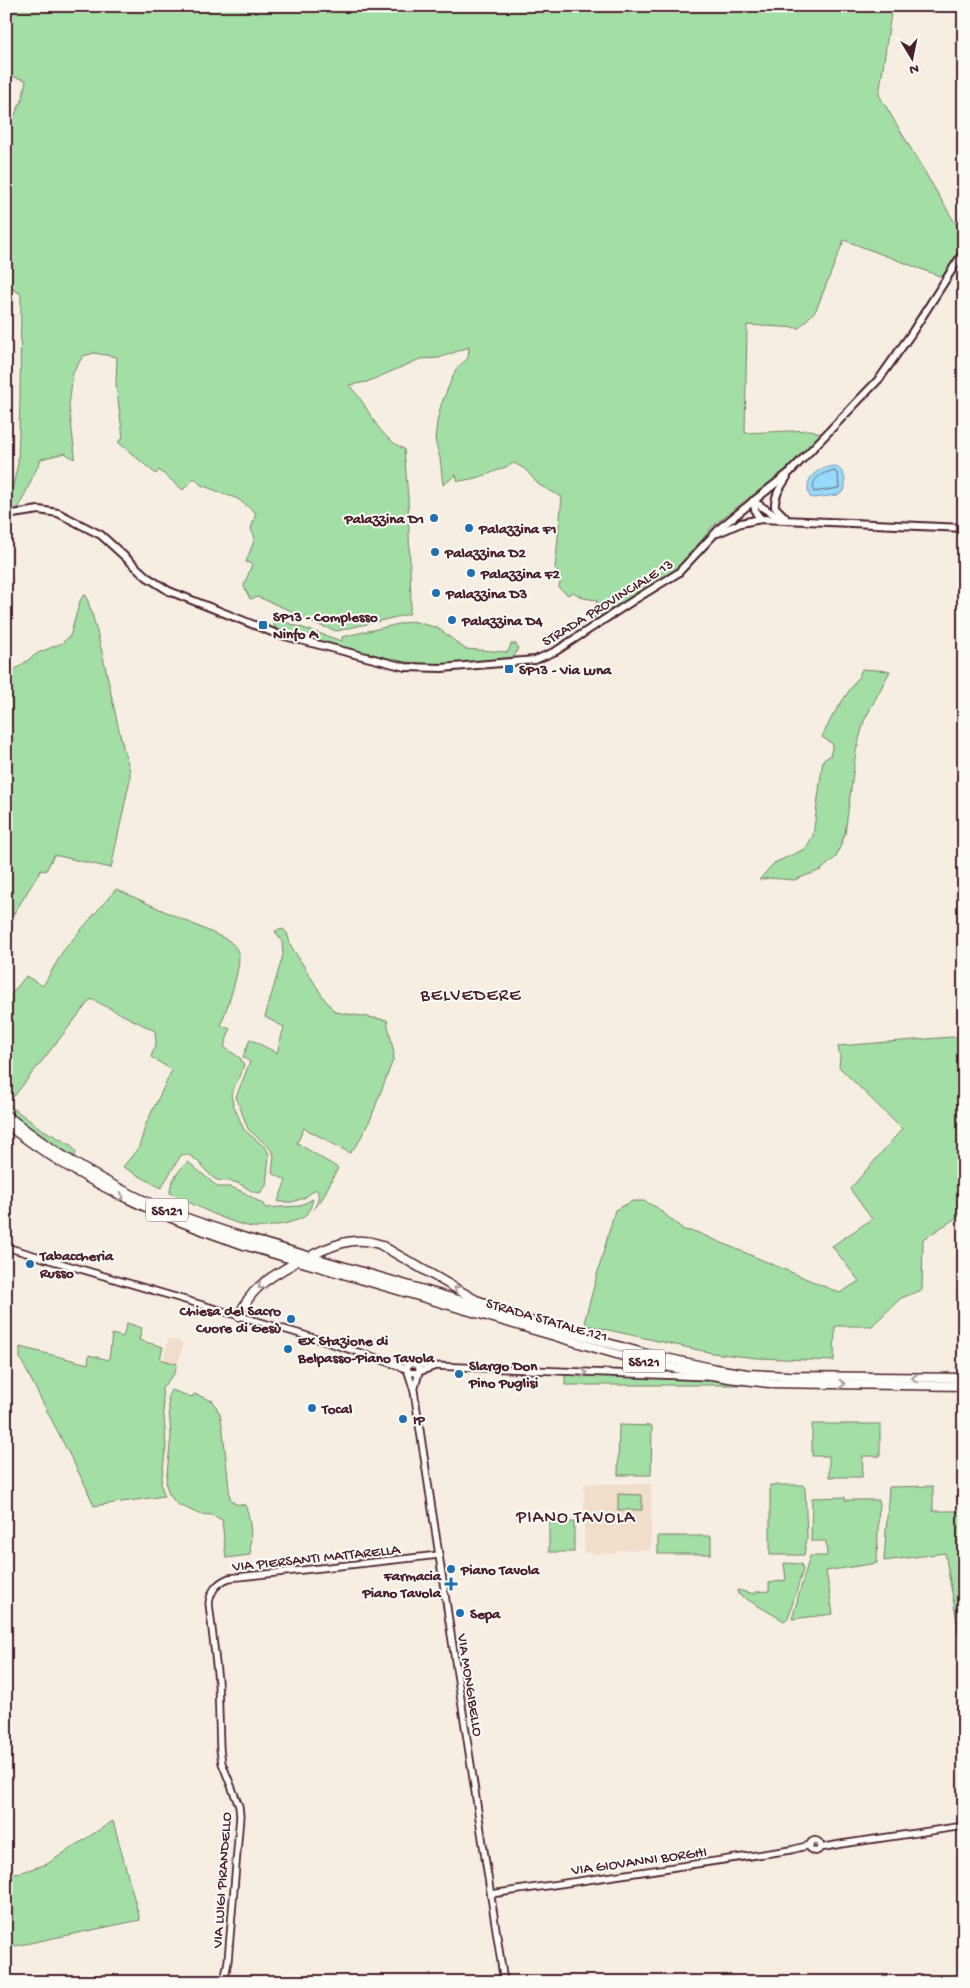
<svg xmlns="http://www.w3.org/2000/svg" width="970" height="1988" viewBox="0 0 970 1988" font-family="'Gochi Hand',sans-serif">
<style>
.built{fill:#f0ddca}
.green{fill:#a3dfa5;stroke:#767f68}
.water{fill:#96d9f8;stroke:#788fa6}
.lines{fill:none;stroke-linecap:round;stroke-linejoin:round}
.shore{stroke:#68697d;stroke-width:1}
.stream{stroke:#788fa6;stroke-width:2}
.tertiary-casing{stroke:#4a1f2b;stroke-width:9}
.secondary-casing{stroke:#4a1f2b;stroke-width:10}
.primary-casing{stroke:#4a1f2b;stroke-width:11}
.tertiary{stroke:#fdfcf7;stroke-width:5.5}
.secondary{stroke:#fdfcf7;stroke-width:6}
.primary{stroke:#fdfcf7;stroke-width:8}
.oneway{stroke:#ac999b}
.poi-dot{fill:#1f6fb2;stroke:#fdfcf7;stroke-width:2}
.labels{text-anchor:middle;stroke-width:4;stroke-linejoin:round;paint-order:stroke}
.shield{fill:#fdfcf7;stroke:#806168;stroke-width:1}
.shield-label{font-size:14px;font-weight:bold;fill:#4a1f2b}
.poi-label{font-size:15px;font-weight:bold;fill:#4a1f2b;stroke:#fdfcf7;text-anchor:start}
.street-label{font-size:15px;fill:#4a1f2b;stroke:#fdfcf7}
.quarter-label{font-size:18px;letter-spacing:1px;fill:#4a1f2b;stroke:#fdfcf7}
</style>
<rect width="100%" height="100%" fill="#f7eee3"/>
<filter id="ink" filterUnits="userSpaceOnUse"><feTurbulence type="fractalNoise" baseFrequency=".02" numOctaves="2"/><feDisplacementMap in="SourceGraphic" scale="10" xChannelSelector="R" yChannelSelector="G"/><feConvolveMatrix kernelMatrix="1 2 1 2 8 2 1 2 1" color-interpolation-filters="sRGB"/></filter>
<g filter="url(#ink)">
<g class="built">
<path d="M 169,1339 L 181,1342 L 183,1346 L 177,1364 L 163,1360 Z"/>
<path d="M 584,1484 L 651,1484 L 651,1550 L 618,1550 L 617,1554 L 584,1553 Z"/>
</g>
<g class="green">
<path d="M 6,6 L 892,6 L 879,95 L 964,238 L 964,244 L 942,277 L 844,240 L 816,310 L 799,328 L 747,325 L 745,433 L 812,430 L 821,434 L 784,471 L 715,524 L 679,567 L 659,581 L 639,591 L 593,624 L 597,600 L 583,598 L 573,592 L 568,595 L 559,588 L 561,575 L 555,569 L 562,497 L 539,485 L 525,469 L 514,463 C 495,472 479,479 458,481 L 456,475 L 443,485 L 440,458 L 435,440 L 437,422 L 441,405 L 456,369 L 468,358 L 469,347 L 439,358 L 420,359 L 367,382 L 349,385 C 352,389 356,393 359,397 C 374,419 379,436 404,449 L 408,497 L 411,603 L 409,614 L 337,631 L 312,623 L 291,611 L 258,597 L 250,599 L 244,586 L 252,564 L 246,562 L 255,538 L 251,529 L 256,513 L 238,499 L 201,485 L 194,478 L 183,490 L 159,470 L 156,474 L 118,442 L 123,438 L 116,384 L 117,357 L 94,353 L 83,356 L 73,373 L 69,406 L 75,455 L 74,459 L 65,453 L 41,459 L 18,509 L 6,512 L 6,500 L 12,489 L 18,464 L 20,400 L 21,294 L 6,285 L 6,132 L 22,100 L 26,80 L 6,75 Z"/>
<path d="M 86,595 C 106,653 112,713 130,771 L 130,779 L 111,868 L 54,855 L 46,871 L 41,870 L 6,926 L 6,676 L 38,653 L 62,643 L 70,636 L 80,601 L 83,596 Z"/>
<path d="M 276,619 L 342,641 L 342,637 L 412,621 L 438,628 L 465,649 L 508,652 L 511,644 L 516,644 L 518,648 L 513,659 L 440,665 L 404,662 L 276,630 L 274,625 Z"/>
<path d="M 862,669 L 890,671 L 864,721 L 856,751 L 845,834 L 836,857 L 821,870 L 794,880 L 769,878 L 759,880 L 774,863 L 805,849 L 813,836 L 823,760 L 830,756 L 833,744 L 822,737 L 833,715 L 859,676 Z"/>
<path d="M 116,889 L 228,940 C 232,943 236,947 238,952 C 243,966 226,1009 221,1025 L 230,1029 L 224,1047 L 240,1058 L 244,1065 L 231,1095 L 233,1104 L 244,1130 L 266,1148 L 269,1155 L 266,1186 L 260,1193 C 250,1193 244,1184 234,1182 C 228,1180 221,1182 215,1179 C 204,1172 195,1151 181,1155 L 161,1188 L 123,1167 L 139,1147 L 146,1124 L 172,1070 L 151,1057 L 156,1044 L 155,1031 L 91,999 L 11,1100 L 6,1096 L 6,1001 L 26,976 L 43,986 L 63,951 Z"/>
<path d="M 283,929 L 287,933 L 291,946 L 325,1000 L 335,1012 L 387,1020 L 394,1054 L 393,1060 L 371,1118 L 358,1143 L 350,1153 L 304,1128 L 297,1143 L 338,1168 L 322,1199 L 313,1210 C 317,1203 321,1197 316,1189 L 304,1198 L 292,1202 L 278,1202 L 286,1180 L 272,1173 L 274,1155 L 269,1147 L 248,1129 L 236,1097 L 250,1062 L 243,1057 L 250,1039 L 277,1053 L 284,1027 L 265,1017 L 283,955 L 282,942 L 275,931 Z"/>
<path d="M 964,1036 L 964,1213 L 923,1239 L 922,1290 L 901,1298 L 872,1326 L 835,1326 L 834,1361 L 757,1358 L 712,1353 L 586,1325 L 585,1319 L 615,1210 L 633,1201 L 644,1201 L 656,1207 L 684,1230 L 696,1232 L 840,1293 L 859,1281 L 832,1246 L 872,1219 L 850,1189 L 902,1129 L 839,1067 L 840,1057 L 838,1046 Z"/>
<path d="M 6,1103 L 40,1128 L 71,1145 L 76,1152 L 75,1157 L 58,1147 L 10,1112 L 6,1108 Z"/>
<path d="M 188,1162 L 218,1187 L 231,1187 L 243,1192 L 263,1204 L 265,1208 L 299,1206 L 313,1199 C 312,1204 309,1212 305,1216 C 296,1223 263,1229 252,1227 C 228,1223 193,1204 170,1193 C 169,1183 180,1168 188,1162 Z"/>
<path d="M 127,1323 L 142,1328 L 139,1340 L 163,1347 L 160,1359 L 177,1364 L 174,1374 L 162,1388 L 166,1446 L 161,1484 L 164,1496 L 94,1506 L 86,1487 L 20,1358 L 20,1347 L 88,1364 L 89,1355 L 109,1360 L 112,1334 L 123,1337 Z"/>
<path d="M 565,1375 L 707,1380 L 758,1385 L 565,1385 Z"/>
<path d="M 171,1390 L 192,1397 L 194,1394 L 213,1401 L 220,1414 L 223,1431 L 230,1498 L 235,1504 L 245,1505 C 252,1520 251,1539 250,1555 L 226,1558 L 222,1520 L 212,1515 L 199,1514 L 179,1505 L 174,1501 L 168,1492 L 166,1483 L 171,1436 L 168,1396 Z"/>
<path d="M 812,1424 L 880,1424 L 880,1456 L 863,1456 L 862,1477 L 829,1477 L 829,1456 L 812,1456 Z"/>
<path d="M 619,1425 L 652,1426 L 651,1475 L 618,1475 Z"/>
<path d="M 770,1485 L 803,1485 L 805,1489 L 807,1537 L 804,1555 L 770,1555 Z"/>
<path d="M 933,1486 L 933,1511 L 960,1511 L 960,1507 L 964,1507 L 964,1638 L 960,1639 L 945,1553 L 884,1561 L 889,1487 Z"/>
<path d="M 618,1494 L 642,1495 L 642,1510 L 618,1510 Z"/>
<path d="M 845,1497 L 845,1500 L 879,1500 L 877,1563 L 826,1571 L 833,1614 L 792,1619 L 810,1556 L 827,1556 L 826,1541 L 811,1541 L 812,1498 Z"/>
<rect x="549" y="1522" width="25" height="30"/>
<rect x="658" y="1536" width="53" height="18"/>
<path d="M 784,1563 L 801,1564 L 803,1570 L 788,1618 L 784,1621 L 738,1594 L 737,1590 L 755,1594 L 756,1592 L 769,1591 L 769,1583 L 786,1580 Z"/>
<path d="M 113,1821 L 140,1920 L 6,1948 L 6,1874 L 22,1872 L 47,1864 Z"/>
</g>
<path class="water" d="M 835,466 C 844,470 847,482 844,491 L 837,495 L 814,498 L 810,497 C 802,478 818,467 835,466 Z"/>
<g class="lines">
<path class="shore" d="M 834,471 L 838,474 L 839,488 L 814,492 C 810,479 822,472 834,471 Z"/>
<path class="stream" d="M 765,6 L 775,11 L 808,6"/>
<g class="tertiary-casing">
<g id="tertiary">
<path d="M 6,1247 L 304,1335 L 380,1359 L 406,1369"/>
<path d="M 390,1360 L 411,1363"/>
<path d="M 417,1364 L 434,1366 L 709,1377"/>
<path d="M 419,1371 L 419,1366 L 411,1363 L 407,1366 L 408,1372 L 416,1373 L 433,1367"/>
<path d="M 408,1372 L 414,1391 L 504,1982"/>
<path d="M 414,1391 L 419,1372"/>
<circle cx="815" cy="1846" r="5.5"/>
<path d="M 820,1848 L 841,1844 L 964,1826"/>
<path d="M 491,1894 L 791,1850 L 810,1845"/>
<path d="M 224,1982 L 228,1961 L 240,1816 L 239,1806 L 222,1763 L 220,1749 L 218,1681 L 209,1603 C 211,1590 217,1583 229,1578 L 439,1555"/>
</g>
</g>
<g class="secondary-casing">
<g id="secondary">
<path d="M 753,501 L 773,514 L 785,517"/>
<path d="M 753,501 L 756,513 L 761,519"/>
<path d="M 6,515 L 39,510 L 58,513 L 101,535 L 147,577 L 169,591 L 277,634 L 405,667 L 442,668 L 535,660 L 556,651 L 634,600 L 678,573 L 721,527 L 790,472 L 880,378 L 911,334 L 964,251"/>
<path d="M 783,515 L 775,507 C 774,495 781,487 787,477"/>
<path d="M 718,533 L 741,523 L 761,519 L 964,528"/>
</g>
</g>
<g class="primary-casing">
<g id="primary">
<path d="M 6,1115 C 54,1153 107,1185 163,1209 C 190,1220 218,1229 246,1238 L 533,1322 L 643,1353 L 716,1369 L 747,1374 L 789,1376 L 964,1378"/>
<path d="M 6,1124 C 79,1181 158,1216 244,1245 L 630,1358 L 670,1367 L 728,1378 L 769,1383 L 964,1386"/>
<path d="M 314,1254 C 336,1244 355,1236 379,1244 L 476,1300 L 485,1303"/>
<path d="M 239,1316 C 250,1289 268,1278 293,1264"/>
</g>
</g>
<use href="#tertiary" class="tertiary"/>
<use href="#secondary" class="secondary"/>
<use href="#primary" class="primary"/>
</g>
<defs><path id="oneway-chevron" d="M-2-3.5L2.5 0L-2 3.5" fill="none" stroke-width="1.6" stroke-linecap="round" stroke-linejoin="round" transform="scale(1.25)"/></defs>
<g class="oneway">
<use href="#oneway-chevron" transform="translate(121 1197) rotate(27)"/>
<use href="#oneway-chevron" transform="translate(261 1286) rotate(139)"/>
<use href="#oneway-chevron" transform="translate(457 1289) rotate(-150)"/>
<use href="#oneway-chevron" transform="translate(584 1373) rotate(2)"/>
<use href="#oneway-chevron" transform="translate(915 1378) rotate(-179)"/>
<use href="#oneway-chevron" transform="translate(842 1384) rotate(1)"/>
</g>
</g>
<g class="poi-dot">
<circle cx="434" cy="518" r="5"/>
<circle cx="469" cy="528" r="5"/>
<circle cx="435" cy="552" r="5"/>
<circle cx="471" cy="573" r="5"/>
<circle cx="436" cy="593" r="5"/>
<circle cx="452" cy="620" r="5"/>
<rect x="258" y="620" width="10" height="10" rx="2.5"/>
<rect x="504" y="664" width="10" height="10" rx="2.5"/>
<circle cx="30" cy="1264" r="5"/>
<circle cx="291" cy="1319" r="5"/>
<circle cx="288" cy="1349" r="5"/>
<circle cx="459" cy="1374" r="5"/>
<circle cx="312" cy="1408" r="5"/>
<circle cx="403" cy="1419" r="5"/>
<circle cx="451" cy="1569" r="5"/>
<path d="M448.5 1576.5h5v5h5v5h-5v5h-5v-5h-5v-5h5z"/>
<circle cx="460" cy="1613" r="5"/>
</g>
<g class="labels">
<g class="shield">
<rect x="146" y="1198.5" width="42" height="23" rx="4"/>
<rect x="623" y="1349.5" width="42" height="23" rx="4"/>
</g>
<g class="shield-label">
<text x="167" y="1215">SS121</text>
<text x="644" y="1366">SS121</text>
</g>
<g class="poi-label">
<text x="424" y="523" text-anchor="end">Palazzina D1</text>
<text x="479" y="533">Palazzina F1</text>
<text x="445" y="557">Palazzina D2</text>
<text x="481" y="578">Palazzina F2</text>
<text x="446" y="598">Palazzina D3</text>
<text x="273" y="621">SP13 - Complesso<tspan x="273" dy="17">Ninfo A</tspan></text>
<text x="462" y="625">Palazzina D4</text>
<text x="519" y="674">SP13 - Via Luna</text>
<text x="40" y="1260">Tabaccheria<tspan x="40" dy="17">Russo</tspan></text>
<text x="281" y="1315" text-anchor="end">Chiesa del Sacro<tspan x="281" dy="17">Cuore di Gesù</tspan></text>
<text x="298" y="1345">Ex Stazione di<tspan x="298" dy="17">Belpasso-Piano Tavola</tspan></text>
<text x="469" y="1370">Slargo Don<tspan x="469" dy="17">Pino Puglisi</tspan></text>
<text x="322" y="1413">Tocal</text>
<text x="413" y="1424">IP</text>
<text x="461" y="1574">Piano Tavola</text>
<text x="441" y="1580" text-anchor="end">Farmacia<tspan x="441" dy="17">Piano Tavola</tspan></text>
<text x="470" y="1618">Sepa</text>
</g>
<g class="street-label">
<text transform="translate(607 602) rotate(-32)" y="5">STRADA PROVINCIALE 13</text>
<text transform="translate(547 1319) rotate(16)" y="5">STRADA STATALE 121</text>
<text transform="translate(316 1557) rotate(-6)" y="5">VIA PIERSANTI MATTARELLA</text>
<text transform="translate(471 1685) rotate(81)" y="5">VIA MONGIBELLO</text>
<text transform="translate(639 1860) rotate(-8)" y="5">VIA GIOVANNI BORGHI</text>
<text transform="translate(221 1880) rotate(-86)" y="5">VIA LUIGI PIRANDELLO</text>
</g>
<g class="quarter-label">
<text x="471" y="1000">BELVEDERE</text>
<text x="576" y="1522">PIANO TAVOLA</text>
</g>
</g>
<rect width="970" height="1988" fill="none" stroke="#fdfcf7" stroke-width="25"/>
<rect x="12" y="12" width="945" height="1963" fill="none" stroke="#4a1f2b" stroke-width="2" filter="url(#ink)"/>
<g transform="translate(912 58) rotate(170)" stroke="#fdfcf7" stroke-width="4" paint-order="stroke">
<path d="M0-4L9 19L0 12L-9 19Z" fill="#4a1f2b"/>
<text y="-8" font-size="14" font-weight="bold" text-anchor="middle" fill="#4a1f2b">N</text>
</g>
</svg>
